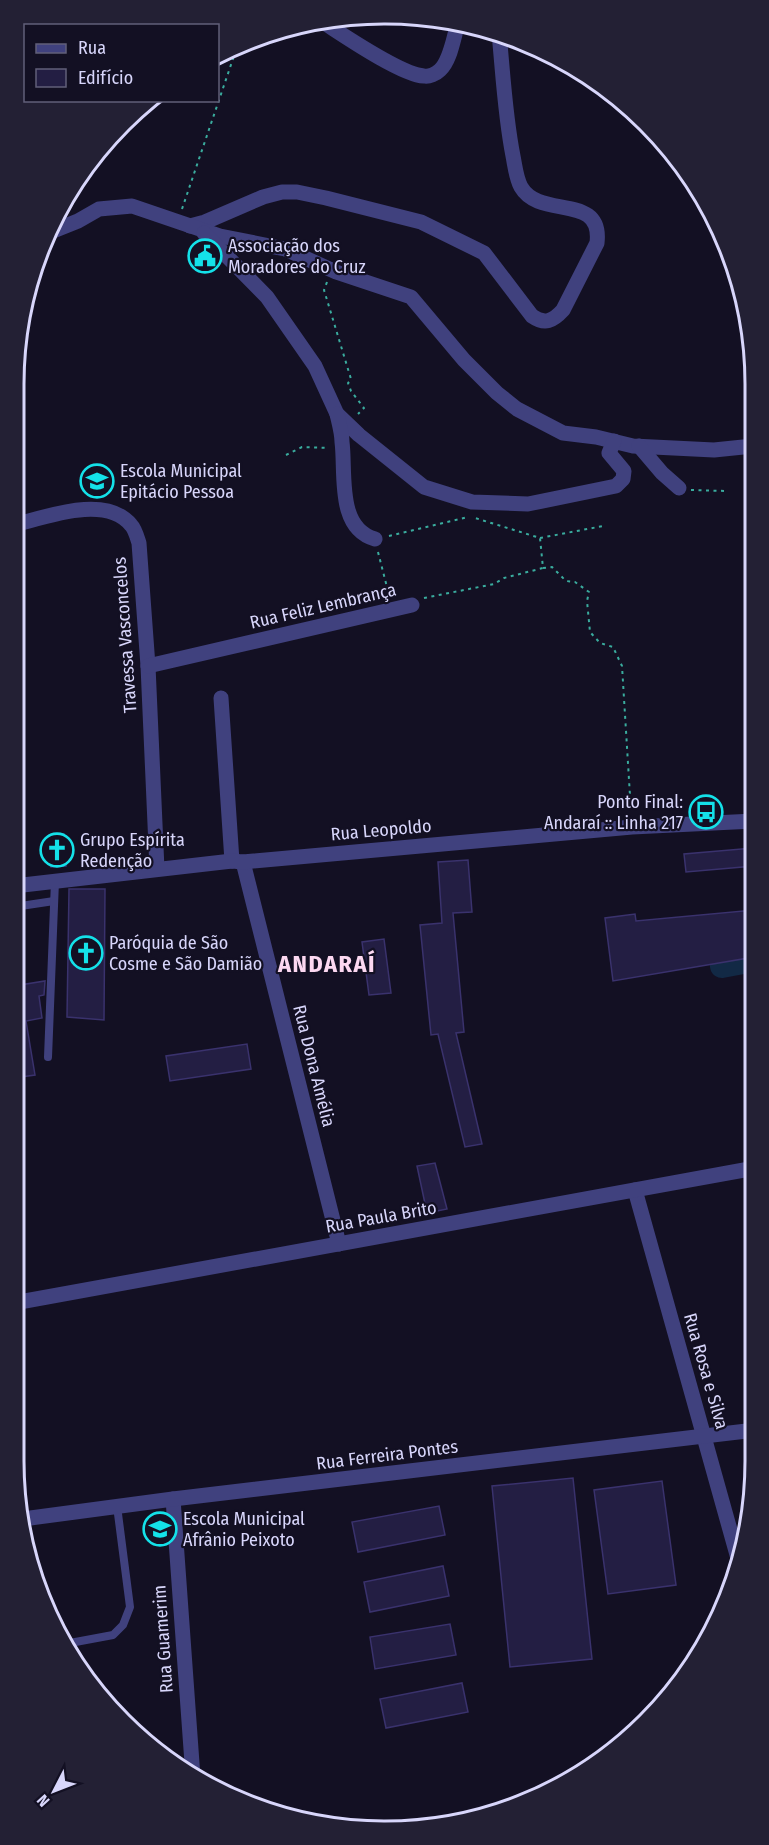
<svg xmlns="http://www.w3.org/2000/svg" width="769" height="1845" viewBox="0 0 769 1845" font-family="'Fira Sans Condensed',sans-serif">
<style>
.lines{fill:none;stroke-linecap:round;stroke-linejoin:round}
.river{stroke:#122945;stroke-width:24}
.building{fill:#231e43;stroke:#3a326d;stroke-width:1.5}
.path{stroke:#3aac9e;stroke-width:2;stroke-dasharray:3 4.5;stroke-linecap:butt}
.lane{stroke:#40417e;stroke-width:8}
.street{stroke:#40417e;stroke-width:15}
.labels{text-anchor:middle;stroke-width:4.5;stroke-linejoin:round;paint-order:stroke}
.poi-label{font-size:18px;fill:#d8d6fb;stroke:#131023;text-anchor:start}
.street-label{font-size:18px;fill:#d8d6fb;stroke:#131023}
.district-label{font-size:24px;font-weight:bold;letter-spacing:1.5px;fill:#fcd8f1;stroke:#131023}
.rim{fill:none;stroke:#d8d6fb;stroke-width:3}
</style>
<rect width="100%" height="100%" fill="#131023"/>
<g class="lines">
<path class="river" d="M 722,966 L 754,960"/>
</g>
<g class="building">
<path d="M 200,244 L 216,259 L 211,267 L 193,256 Z"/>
<path d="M 64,834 L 66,866 L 51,867 L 49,835 Z"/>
<path d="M 753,848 L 754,866 L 686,872 L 684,854 Z"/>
<path d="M 468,860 L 472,912 L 453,913 L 464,1032 L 456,1033 L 482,1144 L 465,1147 L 438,1034 L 431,1035 L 420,925 L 442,923 L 438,862 Z"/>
<path d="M 69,889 L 105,889 L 104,1020 L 67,1017 Z"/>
<path d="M 754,910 L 754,957 L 613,981 L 605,918 L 635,914 L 636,921 Z"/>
<path d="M 384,939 L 391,993 L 369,995 L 362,942 Z"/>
<path d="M 45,981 L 44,995 L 39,996 L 42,1018 L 26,1021 L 35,1075 L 14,1078 L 14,986 Z"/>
<path d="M 247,1044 L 251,1069 L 170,1081 L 166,1056 Z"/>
<path d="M 435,1163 L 447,1209 L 427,1213 L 417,1166 Z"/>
<path d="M 573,1478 L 592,1659 L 510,1667 L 492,1486 Z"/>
<path d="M 662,1481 L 676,1585 L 608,1594 L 594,1490 Z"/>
<path d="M 439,1506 L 445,1535 L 358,1552 L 352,1522 Z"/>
<path d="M 443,1566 L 449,1596 L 370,1612 L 364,1582 Z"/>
<path d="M 450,1624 L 456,1655 L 375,1669 L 370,1637 Z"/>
<path d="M 462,1683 L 468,1712 L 386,1728 L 380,1699 Z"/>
</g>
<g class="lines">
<g class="path">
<path d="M 182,209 L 237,47"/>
<path d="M 327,282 L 324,290 L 351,379 L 348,383 L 351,391 L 364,408 L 358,414"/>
<path d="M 286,455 L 302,447 L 329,448"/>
<path d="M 691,490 L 726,491"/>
<path d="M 389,536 L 468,517"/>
<path d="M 540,538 L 603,526"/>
<path d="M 378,552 L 389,595"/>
<path d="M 543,568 L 552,567 L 566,581 L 575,582 L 589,592 L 587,601 L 590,632 L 600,643 L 613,647 L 622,666 L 631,812"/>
<path d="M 424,598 L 494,584 L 504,578 L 543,568 L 540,538 L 475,518"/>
</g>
<g class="lane">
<path d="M 14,907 L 54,901"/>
<path d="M 48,1057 L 55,881"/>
<path d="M 70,1643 L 113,1635 L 123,1625 L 130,1607 L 117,1506"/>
</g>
<g class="street">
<path d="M 326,24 C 346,37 402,75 424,76 C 429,77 436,74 440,70 C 450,61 453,40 457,27"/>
<path d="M 190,226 L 205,222 L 263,197 L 282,192 L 297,192 L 326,198 L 421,222 L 484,253 L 532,316 C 545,325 553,321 563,310 L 597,243 C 603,192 540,220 521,187 C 516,178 515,166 513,156 C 505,116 503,74 499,33"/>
<path d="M 53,231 L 78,221 L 99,209 L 132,206 L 220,236 L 285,249 L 336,272 L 411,297 L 464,360 L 497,393 L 517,409 L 563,433 L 596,437 L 633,446 L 714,450 L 753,446"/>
<path d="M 204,233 L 267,297 L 315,366 L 337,414 L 359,435 L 424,487 L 472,502 L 528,504 L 616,486 L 623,479 L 624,471 L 609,453 L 614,441"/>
<path d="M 337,414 C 339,423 342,433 342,442 C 346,472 336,528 375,539"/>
<path d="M 639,446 L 662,473 L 679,488"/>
<path d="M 14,525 C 46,517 106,494 131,525 C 135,529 137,537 139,543 L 148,666 L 157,869"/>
<path d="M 148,666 L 412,605"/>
<path d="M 221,698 L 232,861"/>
<path d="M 243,862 L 339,1244"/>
<path d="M 14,886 L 232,861 L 243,862 L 632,827 L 754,821"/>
<path d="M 635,1190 L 739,1562"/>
<path d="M 14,1303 L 755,1168"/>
<path d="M 173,1499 L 193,1777"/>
<path d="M 23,1519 L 173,1499 L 755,1430"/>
</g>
</g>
<defs>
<g id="civic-ring" transform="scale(1.725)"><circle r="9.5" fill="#131023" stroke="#14e1e9" stroke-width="1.5"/><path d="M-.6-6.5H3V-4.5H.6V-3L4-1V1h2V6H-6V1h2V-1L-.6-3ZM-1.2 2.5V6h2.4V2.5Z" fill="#14e1e9"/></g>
<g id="school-ring" transform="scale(1.725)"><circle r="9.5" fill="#131023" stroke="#14e1e9" stroke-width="1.5"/><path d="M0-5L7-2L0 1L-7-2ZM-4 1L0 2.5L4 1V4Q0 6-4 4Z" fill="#14e1e9"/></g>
<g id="bus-ring" transform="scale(1.725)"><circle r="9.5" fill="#131023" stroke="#14e1e9" stroke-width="1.5"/><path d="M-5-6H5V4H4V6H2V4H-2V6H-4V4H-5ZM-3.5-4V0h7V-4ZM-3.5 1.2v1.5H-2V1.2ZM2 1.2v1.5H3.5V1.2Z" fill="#14e1e9"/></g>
<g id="church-ring" transform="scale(1.725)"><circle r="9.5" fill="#131023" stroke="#14e1e9" stroke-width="1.5"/><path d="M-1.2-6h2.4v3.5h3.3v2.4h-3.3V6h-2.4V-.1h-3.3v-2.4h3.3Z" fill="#14e1e9"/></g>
</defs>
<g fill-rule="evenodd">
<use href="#civic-ring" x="205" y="256"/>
<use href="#school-ring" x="97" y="481"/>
<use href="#bus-ring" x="706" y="812"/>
<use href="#church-ring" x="57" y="850"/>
<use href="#church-ring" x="86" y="953"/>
<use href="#school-ring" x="160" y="1529"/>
</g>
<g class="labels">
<g class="poi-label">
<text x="228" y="252">Associação dos<tspan x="228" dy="21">Moradores do Cruz</tspan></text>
<text x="120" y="477">Escola Municipal<tspan x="120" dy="21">Epitácio Pessoa</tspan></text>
<text x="683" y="808" text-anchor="end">Ponto Final:<tspan x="683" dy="21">Andaraí :: Linha 217</tspan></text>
<text x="80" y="846">Grupo Espírita<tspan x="80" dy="21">Redenção</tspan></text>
<text x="109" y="949">Paróquia de São<tspan x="109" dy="21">Cosme e São Damião</tspan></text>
<text x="183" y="1525">Escola Municipal<tspan x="183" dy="21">Afrânio Peixoto</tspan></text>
</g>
<g class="street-label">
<text transform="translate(323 606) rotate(-13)" y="6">Rua Feliz Lembrança</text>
<text transform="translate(125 635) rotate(-94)" y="6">Travessa Vasconcelos</text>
<text transform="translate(381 830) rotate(-5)" y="6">Rua Leopoldo</text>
<text transform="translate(314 1066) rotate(76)" y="6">Rua Dona Amélia</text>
<text transform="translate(381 1217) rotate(-10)" y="6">Rua Paula Brito</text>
<text transform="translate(706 1371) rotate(74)" y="6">Rua Rosa e Silva</text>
<text transform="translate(387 1455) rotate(-7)" y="6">Rua Ferreira Pontes</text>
<text transform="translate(163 1639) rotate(-94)" y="6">Rua Guamerim</text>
</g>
<g class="district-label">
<text x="327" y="972">ANDARAÍ</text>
</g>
</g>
<path d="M0 0H769V1845H0ZM384 24H385A360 360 0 0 1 745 384V1461A360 360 0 0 1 385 1821H384A360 360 0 0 1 24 1461V384A360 360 0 0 1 384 24Z" fill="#232034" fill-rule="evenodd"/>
<path class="rim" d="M384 24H385A360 360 0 0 1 745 384V1461A360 360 0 0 1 385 1821H384A360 360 0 0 1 24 1461V384A360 360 0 0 1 384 24Z"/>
<rect x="24" y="24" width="195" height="78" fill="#131023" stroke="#625f79" stroke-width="1.5"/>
<rect x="36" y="44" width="30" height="9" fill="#40417e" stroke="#625f79" stroke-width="1.5"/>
<text x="78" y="54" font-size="18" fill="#d8d6fb">Rua</text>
<rect x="36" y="69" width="30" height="18" fill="#231e43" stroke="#625f79" stroke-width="1.5"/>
<text x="78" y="84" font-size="18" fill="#d8d6fb">Edifício</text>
<g transform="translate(54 1791) rotate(228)" stroke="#131023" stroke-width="4.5" paint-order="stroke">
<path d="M0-4.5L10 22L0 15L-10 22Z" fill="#d8d6fb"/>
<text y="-9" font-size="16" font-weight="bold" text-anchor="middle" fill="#d8d6fb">N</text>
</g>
</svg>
